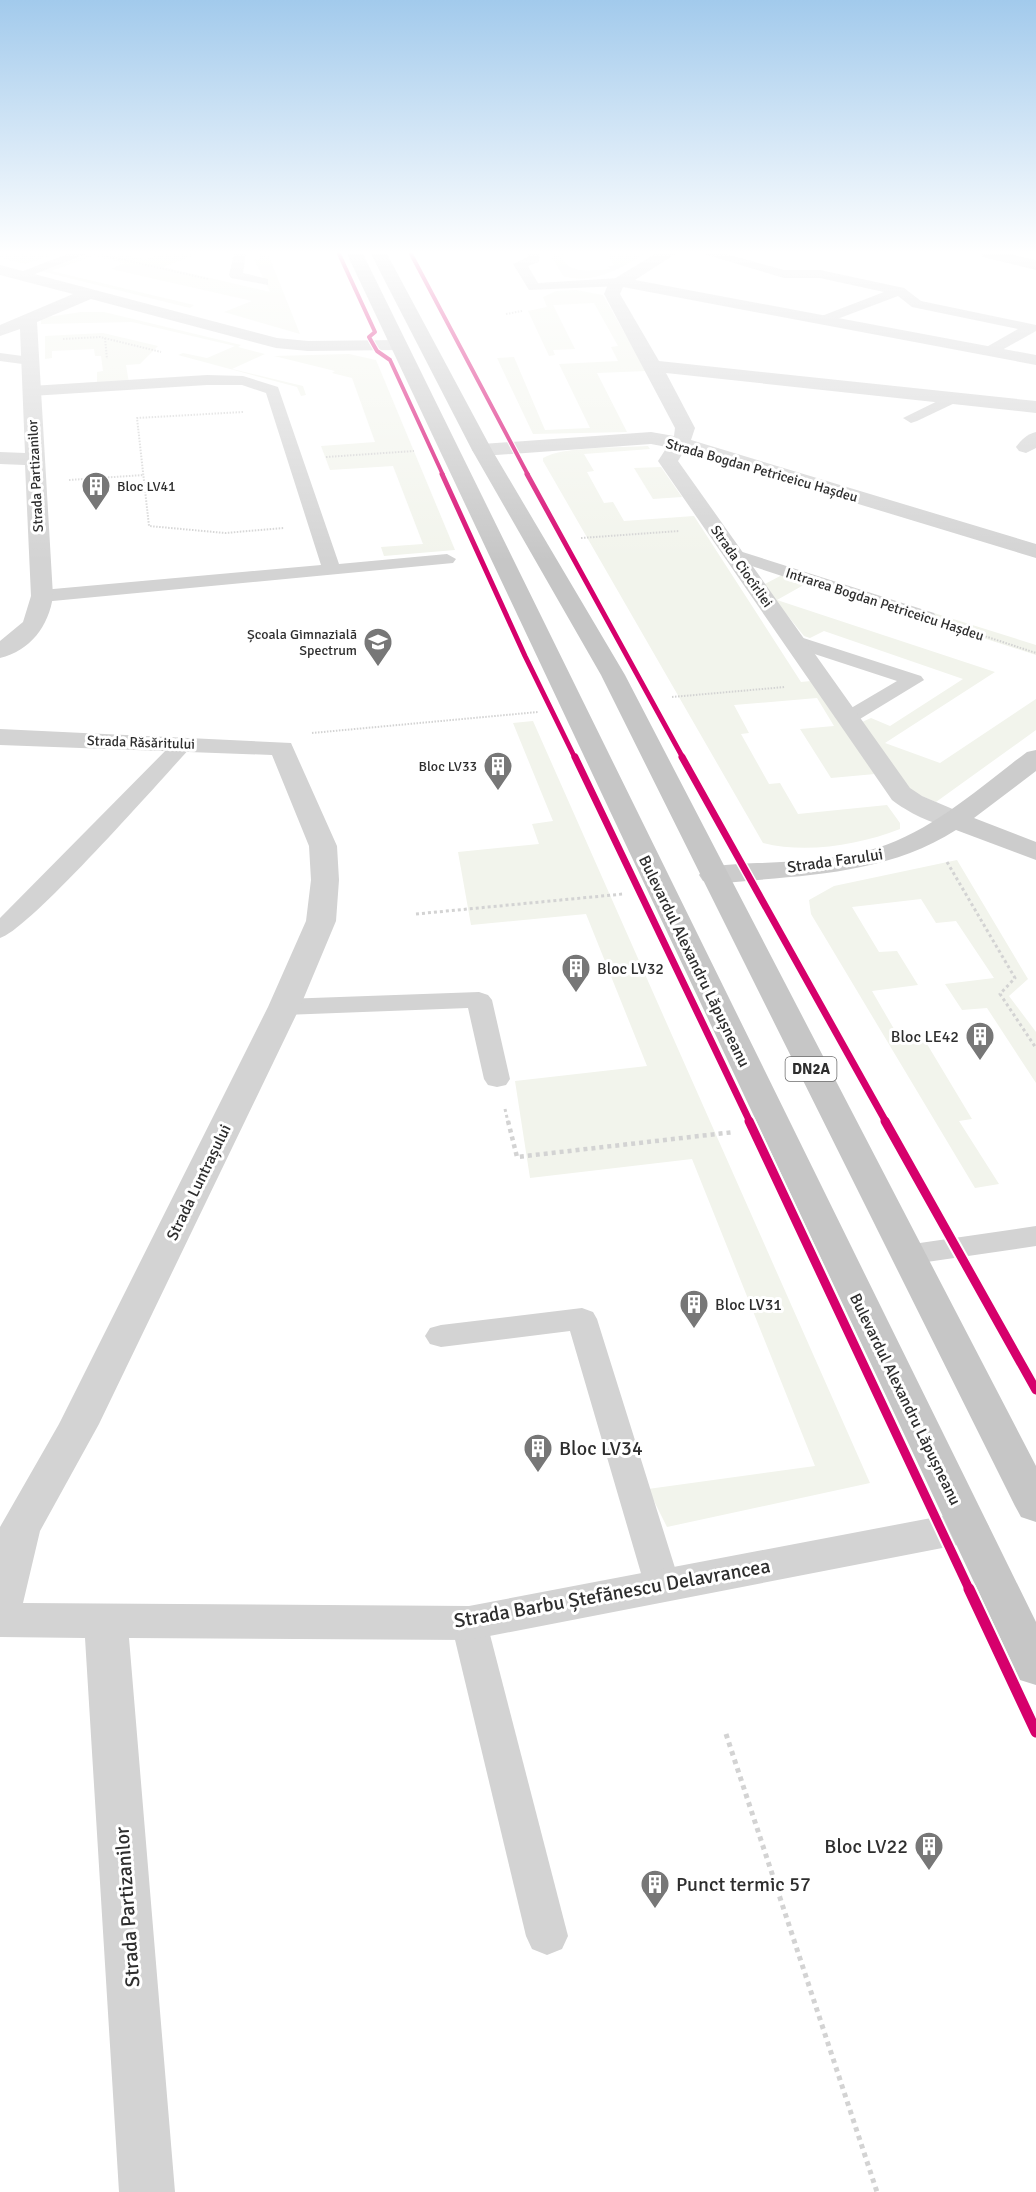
<svg xmlns="http://www.w3.org/2000/svg" width="1036" height="2192" viewBox="0 0 1036 2192" font-family="Signika,sans-serif">
<style>
.green{fill:#f2f4ec}
.lines{fill:none;stroke-linecap:round;stroke-linejoin:round}
.path-far3{stroke:#d3d3d3;stroke-width:2;stroke-dasharray:1.5 1.5;stroke-linecap:butt}
.path-far2{stroke:#d3d3d3;stroke-width:3;stroke-dasharray:3 3;stroke-linecap:butt}
.path-far1{stroke:#d3d3d3;stroke-width:4.5;stroke-dasharray:4 4;stroke-linecap:butt}
.path{stroke:#d3d3d3;stroke-width:5;stroke-dasharray:4.5 4.5;stroke-linecap:butt}
.lane{fill:#d3d3d3;fill-rule:evenodd}
.street{fill:#d3d3d3;fill-rule:evenodd}
.secondary{fill:#ccc;fill-rule:evenodd}
.primary{fill:#c6c6c6;fill-rule:evenodd}
.cycleway-far4-casing{stroke:#fff;stroke-width:6}
.cycleway-far3-casing{stroke:#fff;stroke-width:8}
.cycleway-far2-casing{stroke:#fff;stroke-width:10}
.cycleway-far1-casing{stroke:#fff;stroke-width:13}
.cycleway-casing{stroke:#fff;stroke-width:15}
.cycleway-far4{stroke:#d6006c;stroke-width:4}
.cycleway-far3{stroke:#d6006c;stroke-width:5}
.cycleway-far2{stroke:#d6006c;stroke-width:7}
.cycleway-far1{stroke:#d6006c;stroke-width:9}
.cycleway{stroke:#d6006c;stroke-width:11}
.labels{text-anchor:middle;stroke-width:6;stroke-linejoin:round;paint-order:stroke}
.far-street-label{font-size:14px;fill:#2e2e2e;stroke:#fff}
.far-poi-label{font-size:14px;fill:#2e2e2e;stroke:#fff;text-anchor:end}
.shield{fill:#fff;stroke:#6d6d6d;stroke-width:1.5}
.shield-label{font-size:15px;font-weight:bold;fill:#2e2e2e}
.street-label{font-size:16px;fill:#2e2e2e;stroke:#fff}
.poi-label{font-size:16px;fill:#2e2e2e;stroke:#fff;text-anchor:start}
.near-poi-label{font-size:20px;fill:#2e2e2e;stroke:#fff;text-anchor:start}
.near-street-label{font-size:20px;fill:#2e2e2e;stroke:#fff}
</style>
<rect width="100%" height="100%" fill="#fff"/>
<g class="green">
<path d="M 0,254 L 58,254 L 25,264 L 0,258 Z"/>
<path d="M 90,254 L 123,254 L 145,259 L 160,254 L 198,254 L 163,267 L 270,292 L 254,259 L 260,259 L 258,254 L 268,254 L 300,334 L 224,312 L 252,301 L 111,269 L 124,263 L 94,256 L 51,271 L 194,305 L 190,308 L 41,271 Z"/>
<path d="M 550,254 L 563,254 L 565,256 L 560,257 C 572,275 589,270 610,269 L 608,266 L 614,265 L 606,254 L 646,254 C 620,268 594,285 563,276 Z"/>
<path d="M 576,290 L 603,295 L 646,371 L 597,373 L 627,432 L 533,434 L 497,358 L 514,357 L 545,430 L 590,428 L 559,364 L 618,361 L 611,347 L 618,346 L 594,303 L 553,305 L 575,349 L 553,350 L 555,355 L 549,356 L 528,311 L 547,307 L 543,297 L 556,291 Z"/>
<path d="M 81,312 L 104,312 L 241,345 L 238,347 L 265,354 L 232,369 L 303,386 L 306,395 L 301,396 L 297,387 L 178,355 L 183,353 L 207,358 L 235,346 L 132,322 L 41,324 L 41,318 Z"/>
<path d="M 103,333 L 158,346 L 140,364 L 126,365 L 129,383 L 54,385 L 97,382 L 97,372 L 103,371 L 101,356 L 95,356 L 94,349 L 52,351 L 52,358 L 45,359 L 45,336 Z"/>
<path d="M 349,354 L 376,360 L 455,550 L 384,556 L 381,547 L 423,544 L 393,466 L 330,470 L 321,446 L 375,442 L 352,378 L 332,373 L 335,371 L 274,356 Z"/>
<path d="M 648,446 L 650,449 L 584,454 L 594,471 L 587,472 L 604,503 L 613,502 L 624,521 L 694,516 L 801,682 L 811,681 L 875,774 L 831,778 L 800,729 L 834,726 L 817,698 L 734,705 L 749,733 L 741,734 L 769,784 L 780,783 L 798,814 L 887,805 L 900,823 L 900,829 C 859,845 806,854 763,843 L 543,461 L 543,458 C 564,446 622,448 648,446 Z"/>
<path d="M 661,467 L 682,497 L 653,499 L 634,468 Z"/>
<path d="M 784,574 L 809,582 L 777,600 L 995,672 L 885,743 L 940,763 L 1036,699 L 1036,730 L 936,802 L 912,792 L 862,722 L 871,718 L 890,726 L 963,679 L 824,631 L 810,638 L 804,636 L 763,585 Z"/>
<path d="M 934,613 L 1036,645 L 1036,655 L 924,619 Z"/>
<path d="M 533,721 L 870,1483 L 667,1527 L 648,1489 L 815,1466 L 692,1159 L 530,1178 L 515,1081 L 647,1066 L 586,914 L 471,925 L 458,852 L 539,844 L 532,824 L 553,821 L 513,723 Z"/>
<path d="M 957,860 L 1028,979 L 1009,996 L 1036,1032 L 1036,1083 L 987,1008 L 962,1010 L 945,984 L 994,978 L 956,921 L 936,923 L 921,899 L 852,907 L 879,952 L 897,951 L 918,985 L 872,991 L 901,1041 L 924,1039 L 972,1119 L 959,1121 L 999,1184 L 975,1188 L 811,914 L 809,900 L 834,886 Z"/>
</g>
<g class="lines">
<g class="path-far3">
<path d="M 107,256 L 208,279"/>
<path d="M 506,314 L 522,311"/>
<path d="M 105,338 L 107,359"/>
<path d="M 63,339 L 100,337 L 161,352"/>
<path d="M 243,412 L 137,418 L 149,526 L 225,533 L 284,528"/>
<path d="M 326,457 L 414,451"/>
<path d="M 69,480 L 144,475"/>
<path d="M 581,538 L 679,531"/>
<path d="M 957,627 L 1036,653"/>
<path d="M 672,697 L 785,687"/>
<path d="M 312,733 L 538,712"/>
</g>
<g class="path-far2">
<path d="M 947,862 L 1015,978 L 1000,994 L 1036,1048"/>
<path d="M 416,914 L 623,894"/>
<path d="M 505,1109 L 508,1122"/>
</g>
<path class="path-far1" d="M 508,1121 L 517,1157 L 734,1132"/>
<path class="path" d="M 726,1734 L 877,2192"/>
<g class="lane">
<path d="M 67,254 L 86,254 L 25,278 L 15,278 L 13,275 Z"/>
<path d="M 234,254 L 246,254 L 243,273 L 268,279 L 268,285 L 231,278 L 229,275 Z"/>
<path d="M 528,254 L 540,254 L 539,262 L 528,266 L 538,283 L 620,278 L 627,282 L 620,286 L 529,290 L 513,264 L 528,257 Z"/>
<path d="M 704,254 L 726,254 L 784,270 L 820,270 L 904,288 L 921,301 L 1036,325 L 1036,331 L 993,355 L 983,355 L 981,352 L 983,349 L 1018,329 L 912,307 L 898,296 L 824,324 L 817,320 L 819,317 L 884,292 L 820,278 L 784,278 Z"/>
<path d="M 0,353 L 30,357 L 37,361 L 30,365 L 0,361 Z"/>
<path d="M 207,375 L 243,376 L 278,387 L 339,564 L 447,554 L 456,559 L 453,563 L 42,602 L 35,600 L 33,596 L 42,590 L 321,565 L 266,393 L 242,385 L 207,385 L 31,396 L 23,391 L 31,386 Z"/>
<path d="M 954,393 L 959,395 L 962,398 L 959,401 L 917,421 L 911,423 L 903,418 Z"/>
<path d="M 733,549 L 934,613 L 936,617 L 934,621 L 920,621 L 727,558 L 724,554 L 727,550 Z"/>
<path d="M 794,635 L 921,676 L 924,680 L 855,722 L 841,722 L 838,718 L 841,714 L 897,681 L 787,645 L 784,641 Z"/>
<path d="M 183,738 L 190,740 L 194,744 L 190,748 C 161,780 28,931 0,938 L 0,918 L 176,740 Z"/>
<path d="M 479,992 L 488,995 L 492,1000 L 510,1079 L 506,1085 L 497,1087 L 488,1085 L 484,1079 L 468,1008 L 284,1015 L 275,1012 L 271,1007 L 275,1002 L 284,999 Z"/>
<path d="M 1036,1226 L 1036,1246 L 906,1265 L 896,1262 L 891,1255 L 896,1248 L 906,1245 Z"/>
<path d="M 582,1308 L 593,1312 L 597,1319 L 681,1587 L 675,1597 L 663,1601 L 651,1597 L 645,1587 L 570,1331 L 441,1347 L 430,1344 L 425,1336 L 430,1328 L 441,1325 Z"/>
<path d="M 469,1609 L 482,1613 L 487,1623 L 568,1936 L 562,1949 L 547,1955 L 532,1949 L 526,1936 L 451,1623 L 456,1613 Z"/>
</g>
<g class="street">
<path d="M 655,254 L 675,254 L 635,280 L 1036,355 L 1036,365 L 623,287 L 620,294 L 659,361 L 1036,401 L 1036,413 L 666,373 L 695,428 L 691,440 L 1036,544 L 1036,558 L 684,451 L 678,461 L 910,788 L 922,796 L 962,813 L 966,819 L 962,825 C 940,830 909,813 892,800 L 658,461 L 667,447 L 651,444 L 482,456 L 475,454 L 472,450 L 475,446 L 482,444 L 651,432 L 674,436 L 675,428 L 604,294 L 609,282 Z"/>
<path d="M 0,265 L 277,338 L 308,341 L 398,340 L 407,345 L 398,350 L 308,351 L 276,348 L 91,299 L 37,322 L 53,596 C 49,626 30,651 0,658 L 0,641 L 23,622 L 31,596 L 25,465 L 0,464 L 0,452 L 25,453 L 20,329 L 0,336 L 0,325 L 73,294 L 0,275 Z"/>
<path d="M 1036,432 L 1036,448 L 1026,453 L 1019,451 L 1016,447 C 1021,440 1027,434 1036,432 Z"/>
<path d="M 0,729 L 291,743 L 337,846 L 339,880 L 336,921 L 300,1007 L 99,1424 L 40,1531 L 23,1603 L 469,1606 L 968,1511 L 983,1516 L 989,1527 L 983,1538 L 968,1543 L 469,1640 L 129,1638 L 175,2192 L 119,2192 L 85,1638 L 0,1637 L 0,1527 L 59,1424 L 268,1007 L 306,921 L 311,880 L 309,846 L 272,755 L 0,745 Z"/>
</g>
<g class="secondary">
<path d="M 981,254 L 1010,254 L 1036,260 L 1036,270 L 983,257 Z"/>
<path d="M 1036,750 L 1036,771 L 974,818 L 1036,842 L 1036,860 L 956,830 C 882,877 797,875 713,884 L 703,881 L 699,875 L 703,869 L 713,866 C 766,861 825,864 877,848 C 934,830 980,787 1027,752 Z"/>
</g>
<g class="primary">
<path d="M 347,254 L 363,254 L 1036,1622 L 1036,1685 L 1020,1680 L 1014,1667 Z"/>
<path d="M 371,254 L 387,254 L 492,450 L 625,675 L 1036,1466 L 1036,1522 L 1021,1517 L 1015,1506 L 601,675 L 472,450 Z"/>
</g>
<g class="cycleway-far4-casing">
<g id="cycleway-far4">
<path d="M 339,254 L 375,332 L 369,337 L 377,351 L 390,360 L 443,475"/>
<path d="M 411,254 L 528,475"/>
</g>
</g>
<g class="cycleway-far3-casing">
<g id="cycleway-far3">
<path d="M 442,474 L 525,656 L 575,758"/>
<path d="M 527,474 L 683,758"/>
</g>
</g>
<g class="cycleway-far2-casing">
<g id="cycleway-far2">
<path d="M 575,757 L 750,1122"/>
<path d="M 682,757 L 886,1122"/>
</g>
</g>
<g class="cycleway-far1-casing">
<g id="cycleway-far1">
<path d="M 749,1121 L 970,1591"/>
<path d="M 885,1121 L 1036,1390"/>
</g>
</g>
<g class="cycleway-casing">
<path id="cycleway" d="M 969,1589 L 1036,1732"/>
</g>
<use href="#cycleway-far4" class="cycleway-far4"/>
<use href="#cycleway-far3" class="cycleway-far3"/>
<use href="#cycleway-far2" class="cycleway-far2"/>
<use href="#cycleway-far1" class="cycleway-far1"/>
<use href="#cycleway" class="cycleway"/>
</g>
<linearGradient id="sky" x2="0" y2="1"><stop stop-color="#a2caec"/><stop offset="0.45" stop-color="#fff"/><stop offset="1" stop-color="#fff" stop-opacity="0"/></linearGradient>
<rect width="1036" height="561" fill="url(#sky)"/>
<defs>
<g id="building-pin" transform="scale(1.5)"><path d="M0 17L-7.5 6A9.5 9.5 0 1 1 7.5 6Z" fill="#777" stroke="#fff"/><path d="M-4-6H4V6H1V3H-1V6H-4ZM-2.5-4.3h1.7v1.8h-1.7ZM.8-4.3h1.7v1.8H.8ZM-2.5-1h1.7V.8h-1.7ZM.8-1h1.7V.8H.8Z" fill="#fff"/></g>
<g id="school-pin" transform="scale(1.5)"><path d="M0 17L-7.5 6A9.5 9.5 0 1 1 7.5 6Z" fill="#777" stroke="#fff"/><path d="M0-5L7-2L0 1L-7-2ZM-4 1L0 2.5L4 1V4Q0 6-4 4Z" fill="#fff"/></g>
</defs>
<g fill-rule="evenodd">
<use href="#building-pin" x="96" y="486"/>
<use href="#school-pin" x="378" y="642"/>
<use href="#building-pin" x="498" y="766"/>
<use href="#building-pin" x="576" y="968"/>
<use href="#building-pin" x="980" y="1036"/>
<use href="#building-pin" x="694" y="1304"/>
<use href="#building-pin" x="538" y="1448"/>
<use href="#building-pin" x="929" y="1846"/>
<use href="#building-pin" x="655" y="1884"/>
</g>
<g class="labels">
<g class="far-street-label">
<text transform="translate(762 470) rotate(16)" y="5">Strada Bogdan Petriceicu Hașdeu</text>
<text transform="translate(35 476) rotate(-93)" y="5">Strada Partizanilor</text>
<text transform="translate(742 566) rotate(55)" y="5">Strada Ciocîrliei</text>
<text transform="translate(885 604) rotate(18)" y="5">Intrarea Bogdan Petriceicu Hașdeu</text>
<text transform="translate(141 742) rotate(2)" y="5">Strada Răsăritului</text>
</g>
<g class="far-poi-label">
<text x="117" y="491" text-anchor="start">Bloc LV41</text>
<text x="357" y="639">Școala Gimnazială<tspan x="357" dy="16">Spectrum</tspan></text>
<text x="477" y="771">Bloc LV33</text>
</g>
<rect class="shield" x="785.5" y="1057" width="51" height="24" rx="4.5"/>
<g class="shield-label">
<text x="811" y="1074">DN2A</text>
</g>
<g class="street-label">
<text transform="translate(835 860) rotate(-8)" y="6">Strada Farului</text>
<text transform="translate(695 961) rotate(64)" y="6">Bulevardul Alexandru Lăpușneanu</text>
<text transform="translate(198 1182) rotate(-64)" y="6">Strada Luntrașului</text>
<text transform="translate(906 1399) rotate(64)" y="6">Bulevardul Alexandru Lăpușneanu</text>
</g>
<g class="poi-label">
<text x="597" y="974">Bloc LV32</text>
<text x="959" y="1042" text-anchor="end">Bloc LE42</text>
<text x="715" y="1310">Bloc LV31</text>
</g>
<g class="near-poi-label">
<text x="559" y="1455">Bloc LV34</text>
<text x="908" y="1853" text-anchor="end">Bloc LV22</text>
<text x="676" y="1891">Punct termic 57</text>
</g>
<g class="near-street-label">
<text transform="translate(612 1593) rotate(-10)" y="7">Strada Barbu Ștefănescu Delavrancea</text>
<text transform="translate(127 1907) rotate(-94)" y="7">Strada Partizanilor</text>
</g>
</g>
</svg>
